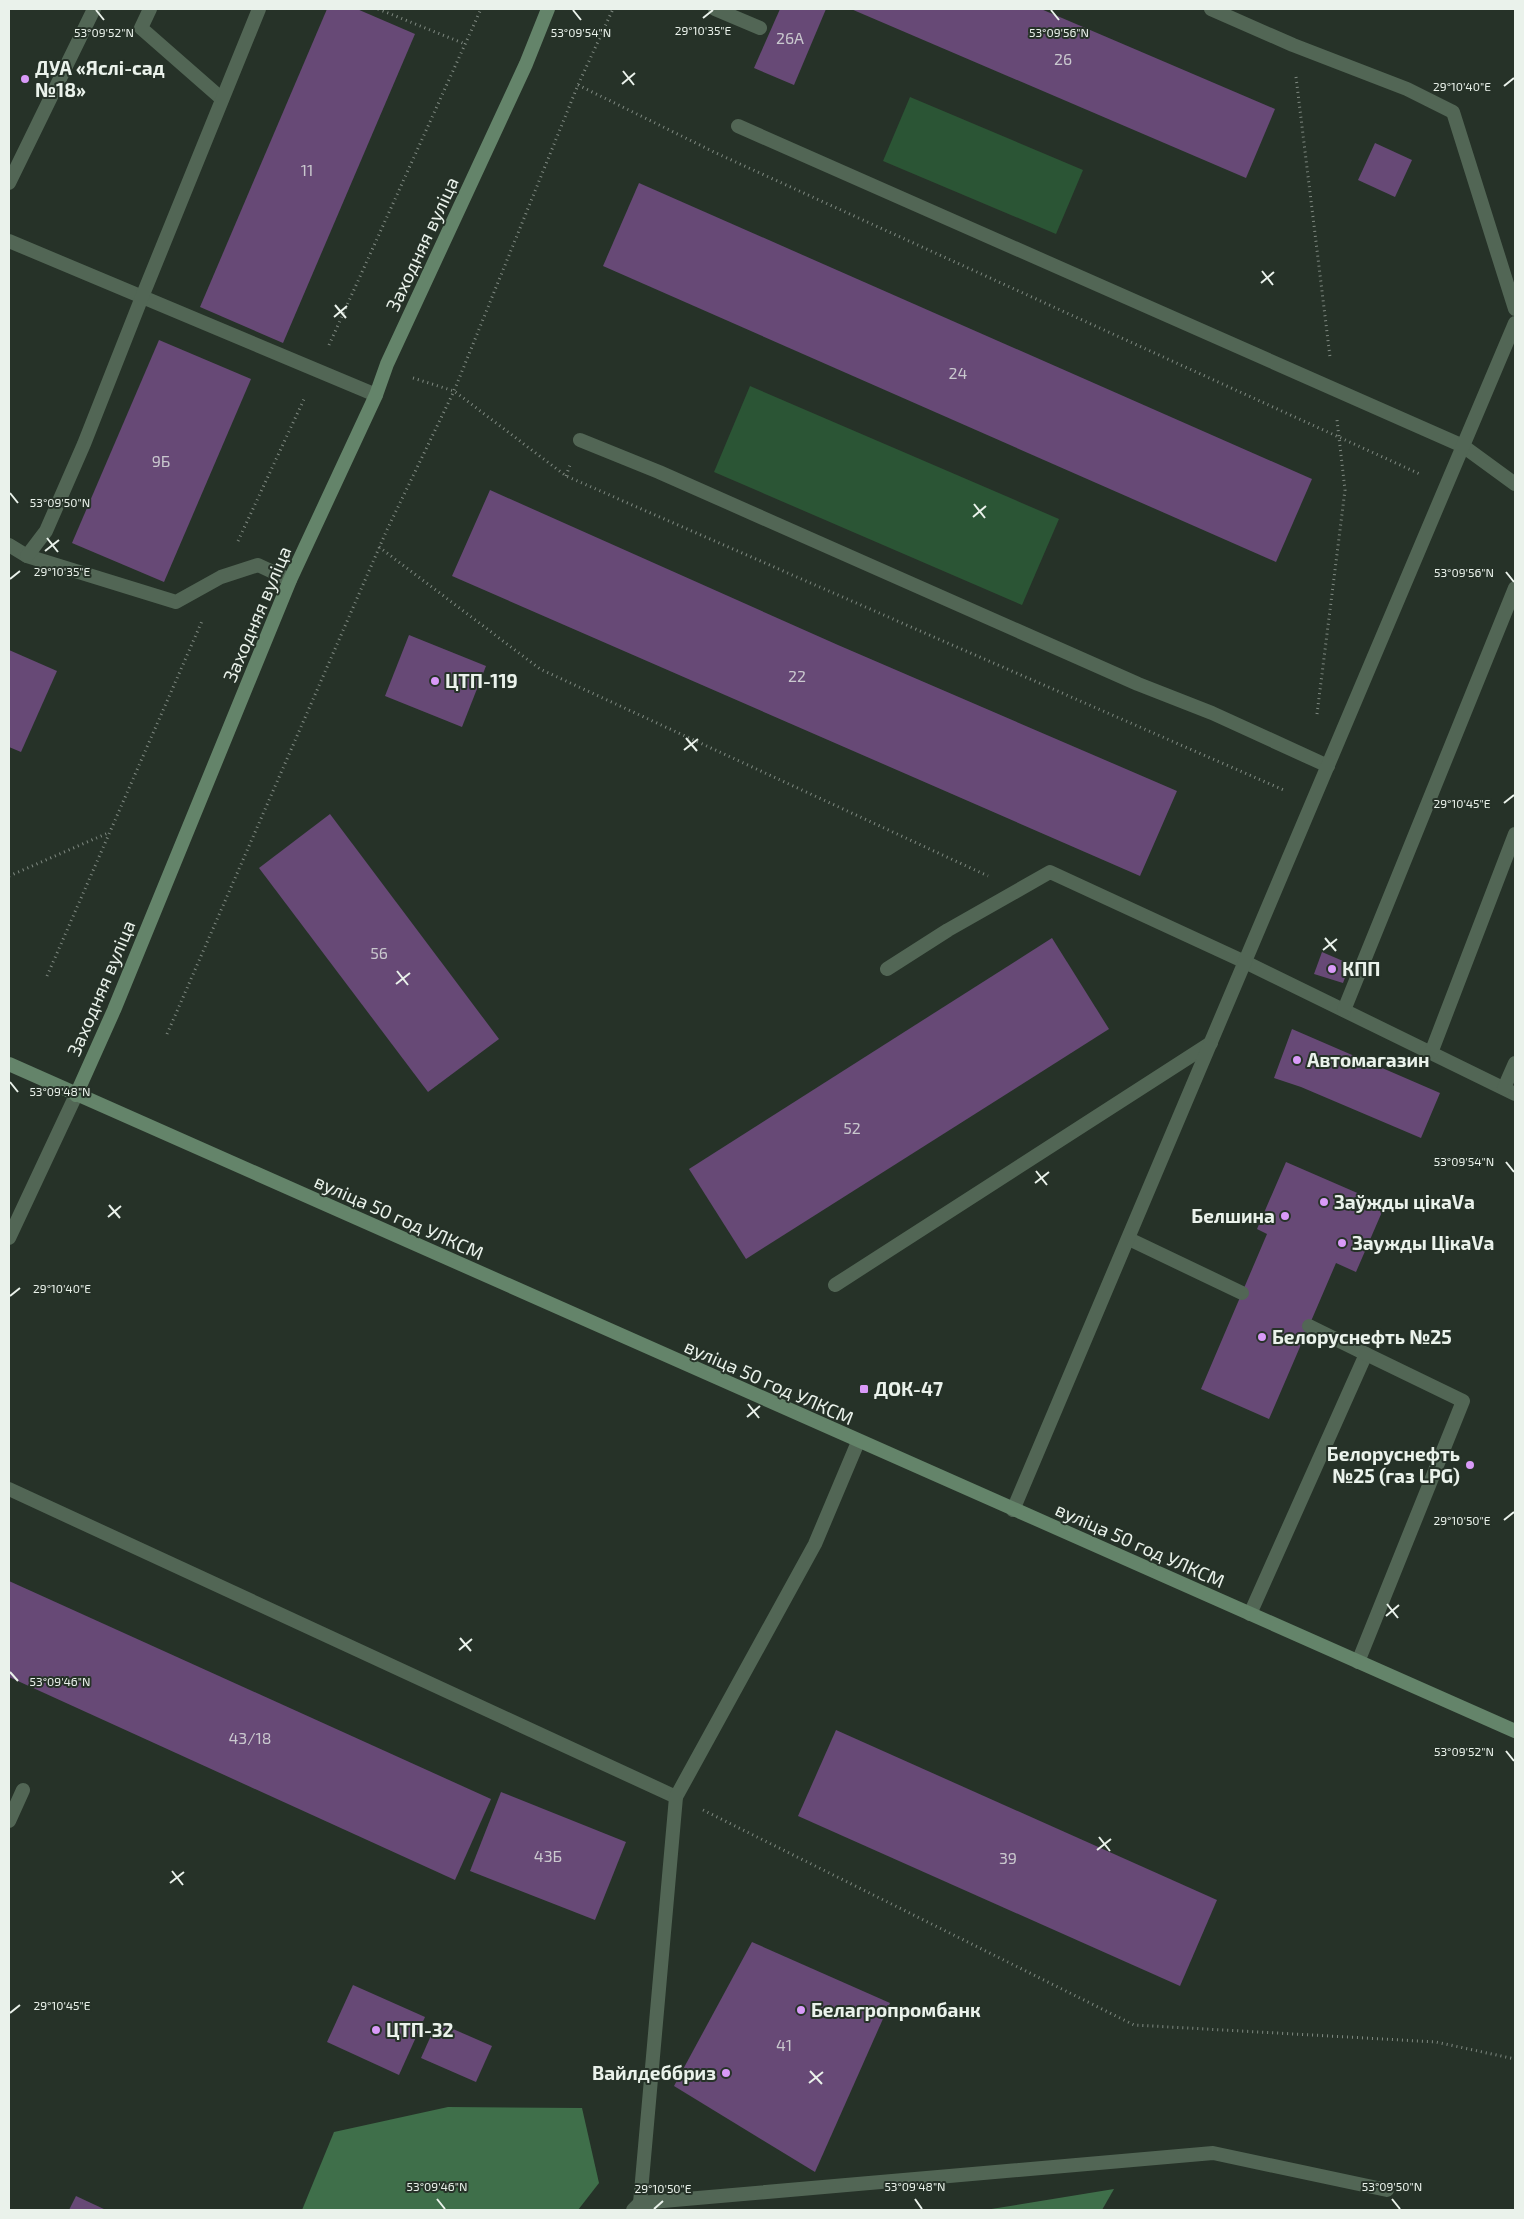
<svg xmlns="http://www.w3.org/2000/svg" width="1524" height="2219" viewBox="0 0 1524 2219" font-family="'Exo 2',sans-serif">
<style>
.green{fill:#2b5535}
.forest{fill:#3f6f4a}
.building{fill:#674976}
.lines{fill:none;stroke-linecap:round;stroke-linejoin:round}
.path{stroke:#7f8981;stroke-width:3;stroke-dasharray:1 4;stroke-linecap:butt}
.service{stroke:#526655;stroke-width:14}
.minor{stroke:#526655;stroke-width:14}
.secondary{stroke:#64846a;stroke-width:14}
.ticks{fill:none;stroke:#eaf2eb;stroke-width:2}
.poi-dot{fill:#d99af8;stroke:#263228;stroke-width:2}
.labels{text-anchor:middle;stroke-width:4;stroke-linejoin:round;paint-order:stroke}
.number-label{font-size:16px;fill:#c9c8ce}
.poi-label{font-size:19px;font-weight:bold;fill:#eaf2eb;stroke:#263228;text-anchor:start}
.street-label{font-size:19px;fill:#eaf2eb;stroke:#263228}
.ticks-label{font-size:12px;text-anchor:middle;fill:#eaf2eb;stroke:#263228;stroke-width:4;stroke-linejoin:round;paint-order:stroke}
</style>
<rect width="100%" height="100%" fill="#263228"/>
<g class="green">
<path d="M 910,97 L 1083,170 L 1056,234 L 883,161 Z"/>
<path d="M 750,386 L 1059,519 L 1022,605 L 714,472 Z"/>
</g>
<g class="forest">
<path d="M 448,2107 L 582,2108 L 599,2183 L 578,2210 L 302,2210 L 334,2132 Z"/>
<path d="M 1114,2189 L 1102,2210 L 985,2210 Z"/>
</g>
<g class="building">
<path d="M 327,9 L 357,9 L 415,34 L 283,343 L 200,307 Z"/>
<path d="M 780,9 L 826,9 L 794,85 L 754,68 Z"/>
<path d="M 851,9 L 1041,9 L 1275,109 L 1246,178 Z"/>
<path d="M 1375,143 L 1412,160 L 1395,197 L 1358,180 Z"/>
<path d="M 639,183 L 1312,479 L 1276,562 L 603,266 Z"/>
<path d="M 159,340 L 251,379 L 164,582 L 72,543 Z"/>
<path d="M 490,490 L 838,645 L 1177,791 L 1140,876 L 452,576 Z"/>
<path d="M 409,635 L 486,666 L 462,727 L 385,696 Z"/>
<path d="M 9,650 L 57,671 L 21,752 L 9,747 Z"/>
<path d="M 330,814 L 499,1039 L 428,1092 L 259,868 Z"/>
<path d="M 1052,938 L 1109,1029 L 746,1259 L 689,1169 Z"/>
<path d="M 1322,952 L 1350,964 L 1343,983 L 1314,974 Z"/>
<path d="M 1292,1029 L 1440,1093 L 1421,1138 L 1301,1087 L 1274,1078 Z"/>
<path d="M 1286,1162 L 1385,1205 L 1356,1272 L 1336,1263 L 1269,1419 L 1201,1389 L 1267,1234 L 1257,1229 Z"/>
<path d="M 9,1581 L 491,1799 L 455,1880 L 9,1677 Z"/>
<path d="M 836,1730 L 1217,1900 L 1180,1986 L 798,1816 Z"/>
<path d="M 501,1792 L 626,1842 L 595,1920 L 470,1871 Z"/>
<path d="M 752,1942 L 890,2003 L 815,2172 L 674,2086 Z"/>
<path d="M 353,1985 L 425,2017 L 399,2075 L 327,2042 Z"/>
<path d="M 437,2022 L 492,2046 L 476,2082 L 421,2058 Z"/>
<path d="M 76,2196 L 106,2210 L 69,2210 Z"/>
</g>
<g class="lines">
<g class="path">
<path d="M 378,9 L 465,44"/>
<path d="M 1296,77 L 1330,357"/>
<path d="M 578,85 L 716,153 L 1422,475"/>
<path d="M 329,345 L 481,9"/>
<path d="M 413,378 L 454,391 L 566,476 L 1286,791"/>
<path d="M 566,476 L 570,465"/>
<path d="M 238,541 L 305,397"/>
<path d="M 379,547 L 540,669 L 988,876"/>
<path d="M 1317,714 L 1345,490 L 1337,420"/>
<path d="M 9,876 L 108,833"/>
<path d="M 47,976 L 202,621"/>
<path d="M 167,1034 L 386,532 L 454,391 L 578,85 L 613,9"/>
<path d="M 703,1810 L 1134,2025 L 1436,2042 L 1515,2059"/>
</g>
<g class="service">
<path d="M 150,9 L 141,28 L 222,99"/>
<path d="M 715,9 L 760,28"/>
<path d="M 1211,9 L 1293,45 L 1407,89 L 1453,112 L 1515,309"/>
<path d="M 738,126 L 1463,446 L 1515,484"/>
<path d="M 9,183 L 94,9"/>
<path d="M 9,241 L 376,395"/>
<path d="M 580,440 L 659,472 L 1138,684 L 1212,713 L 1328,766"/>
<path d="M 9,545 L 27,556 L 176,602 L 221,577 L 258,565 L 290,580"/>
<path d="M 27,556 L 46,531 L 84,444 L 142,297 L 259,9"/>
<path d="M 887,969 L 948,930 L 1050,872 L 1245,962 L 1515,1094"/>
<path d="M 1344,1010 L 1515,588"/>
<path d="M 1431,1053 L 1515,834"/>
<path d="M 1504,1088 L 1515,1063"/>
<path d="M 1129,1239 L 1242,1293"/>
<path d="M 835,1285 L 1211,1043"/>
<path d="M 9,1489 L 676,1797"/>
<path d="M 1013,1510 L 1515,323"/>
<path d="M 1250,1614 L 1366,1354 L 1309,1326"/>
<path d="M 1358,1662 L 1463,1401 L 1366,1354"/>
<path d="M 9,1821 L 23,1790"/>
<path d="M 640,2203 L 676,1797 L 815,1544 L 858,1442"/>
<path d="M 633,2210 L 640,2203 L 1213,2153 L 1387,2190"/>
</g>
<path class="minor" d="M 9,1238 L 76,1095"/>
<g class="secondary">
<path d="M 9,1064 L 1515,1731"/>
<path d="M 76,1095 L 114,1010 L 290,580 L 376,395 L 387,364 L 526,64 L 548,9"/>
</g>
</g>
<path class="ticks" d="M 96,10 L 104,20M 573,10 L 581,20M 1051,10 L 1059,20M 703,18 L 713,10M 623,71 L 634,85M 622,84 L 635,73M 1504,86 L 1514,78M 1262,271 L 1273,285M 1261,283 L 1274,272M 335,305 L 346,318M 334,317 L 347,306M 10,493 L 18,503M 974,504 L 985,518M 973,517 L 986,506M 47,538 L 58,552M 45,551 L 59,540M 1506,572 L 1514,582M 10,579 L 20,571M 686,738 L 697,751M 684,750 L 698,739M 1504,803 L 1514,795M 1325,938 L 1336,951M 1323,950 L 1337,939M 397,971 L 408,985M 396,984 L 410,973M 10,1082 L 18,1092M 1506,1162 L 1514,1172M 1036,1171 L 1047,1185M 1035,1183 L 1049,1172M 109,1205 L 120,1218M 108,1217 L 121,1206M 10,1296 L 20,1288M 748,1404 L 759,1418M 747,1417 L 760,1406M 1504,1520 L 1514,1512M 1387,1604 L 1398,1618M 1386,1616 L 1399,1605M 460,1638 L 471,1651M 459,1650 L 472,1639M 10,1672 L 18,1681M 1506,1751 L 1514,1761M 1099,1837 L 1110,1851M 1097,1850 L 1111,1839M 172,1871 L 183,1885M 170,1883 L 184,1872M 10,2013 L 20,2005M 810,2071 L 822,2084M 809,2083 L 823,2072M 437,2199 L 445,2209M 915,2199 L 922,2209M 1392,2199 L 1400,2209M 654,2209 L 663,2201"/>
<g class="poi-dot">
<circle cx="25" cy="79" r="5"/>
<circle cx="435" cy="681" r="5"/>
<circle cx="1332" cy="969" r="5"/>
<circle cx="1297" cy="1060" r="5"/>
<circle cx="1324" cy="1202" r="5"/>
<circle cx="1285" cy="1216" r="5"/>
<circle cx="1342" cy="1243" r="5"/>
<circle cx="1262" cy="1337" r="5"/>
<rect x="859" y="1384" width="10" height="10" rx="2.5"/>
<circle cx="1470" cy="1465" r="5"/>
<circle cx="801" cy="2010" r="5"/>
<circle cx="376" cy="2030" r="5"/>
<circle cx="726" cy="2073" r="5"/>
</g>
<g class="labels">
<g class="number-label">
<text x="790" y="44">26А</text>
<text x="1063" y="65">26</text>
<text x="307" y="176">11</text>
<text x="958" y="379">24</text>
<text x="161" y="467">9Б</text>
<text x="797" y="682">22</text>
<text x="379" y="959">56</text>
<text x="852" y="1134">52</text>
<text x="250" y="1744">43/18</text>
<text x="548" y="1862">43Б</text>
<text x="1008" y="1864">39</text>
<text x="784" y="2051">41</text>
</g>
<g class="poi-label">
<text x="35" y="75">ДУА «Яслі-сад<tspan x="35" dy="22">№18»</tspan></text>
<text x="445" y="688">ЦТП-119</text>
<text x="1342" y="976">КПП</text>
<text x="1307" y="1067">Автомагазин</text>
<text x="1334" y="1209">Заўжды цікаVа</text>
<text x="1275" y="1223" text-anchor="end">Белшина</text>
<text x="1352" y="1250">Заужды ЦікаVа</text>
<text x="1272" y="1344">Белоруснефть №25</text>
<text x="874" y="1396">ДОК-47</text>
<text x="1460" y="1461" text-anchor="end">Белоруснефть<tspan x="1460" dy="22">№25 (газ LPG)</tspan></text>
<text x="811" y="2017">Белагропромбанк</text>
<text x="386" y="2037">ЦТП-32</text>
<text x="716" y="2080" text-anchor="end">Вайлдеббриз</text>
</g>
<g class="street-label">
<text transform="translate(422 244) rotate(-65)" y="7">Заходняя вуліца</text>
<text transform="translate(257 614) rotate(-67)" y="7">Заходняя вуліца</text>
<text transform="translate(101 988) rotate(-67)" y="7">Заходняя вуліца</text>
<text transform="translate(399 1217) rotate(24)" y="7">вуліца 50 год УЛКСМ</text>
<text transform="translate(769 1382) rotate(24)" y="7">вуліца 50 год УЛКСМ</text>
<text transform="translate(1140 1545) rotate(24)" y="7">вуліца 50 год УЛКСМ</text>
</g>
</g>
<g class="ticks-label">
<text x="703" y="35">29°10'35"E</text>
<text x="104" y="37">53°09'52"N</text>
<text x="1059" y="37">53°09'56"N</text>
<text x="581" y="37">53°09'54"N</text>
<text x="1462" y="91">29°10'40"E</text>
<text x="60" y="507">53°09'50"N</text>
<text x="62" y="576">29°10'35"E</text>
<text x="1464" y="577">53°09'56"N</text>
<text x="1462" y="808">29°10'45"E</text>
<text x="60" y="1096">53°09'48"N</text>
<text x="1464" y="1166">53°09'54"N</text>
<text x="62" y="1293">29°10'40"E</text>
<text x="1462" y="1525">29°10'50"E</text>
<text x="60" y="1686">53°09'46"N</text>
<text x="1464" y="1756">53°09'52"N</text>
<text x="62" y="2010">29°10'45"E</text>
<text x="437" y="2191">53°09'46"N</text>
<text x="915" y="2191">53°09'48"N</text>
<text x="1392" y="2191">53°09'50"N</text>
<text x="663" y="2193">29°10'50"E</text>
</g>
<rect width="1524" height="2219" fill="none" stroke="#eaf2eb" stroke-width="20"/>
</svg>
